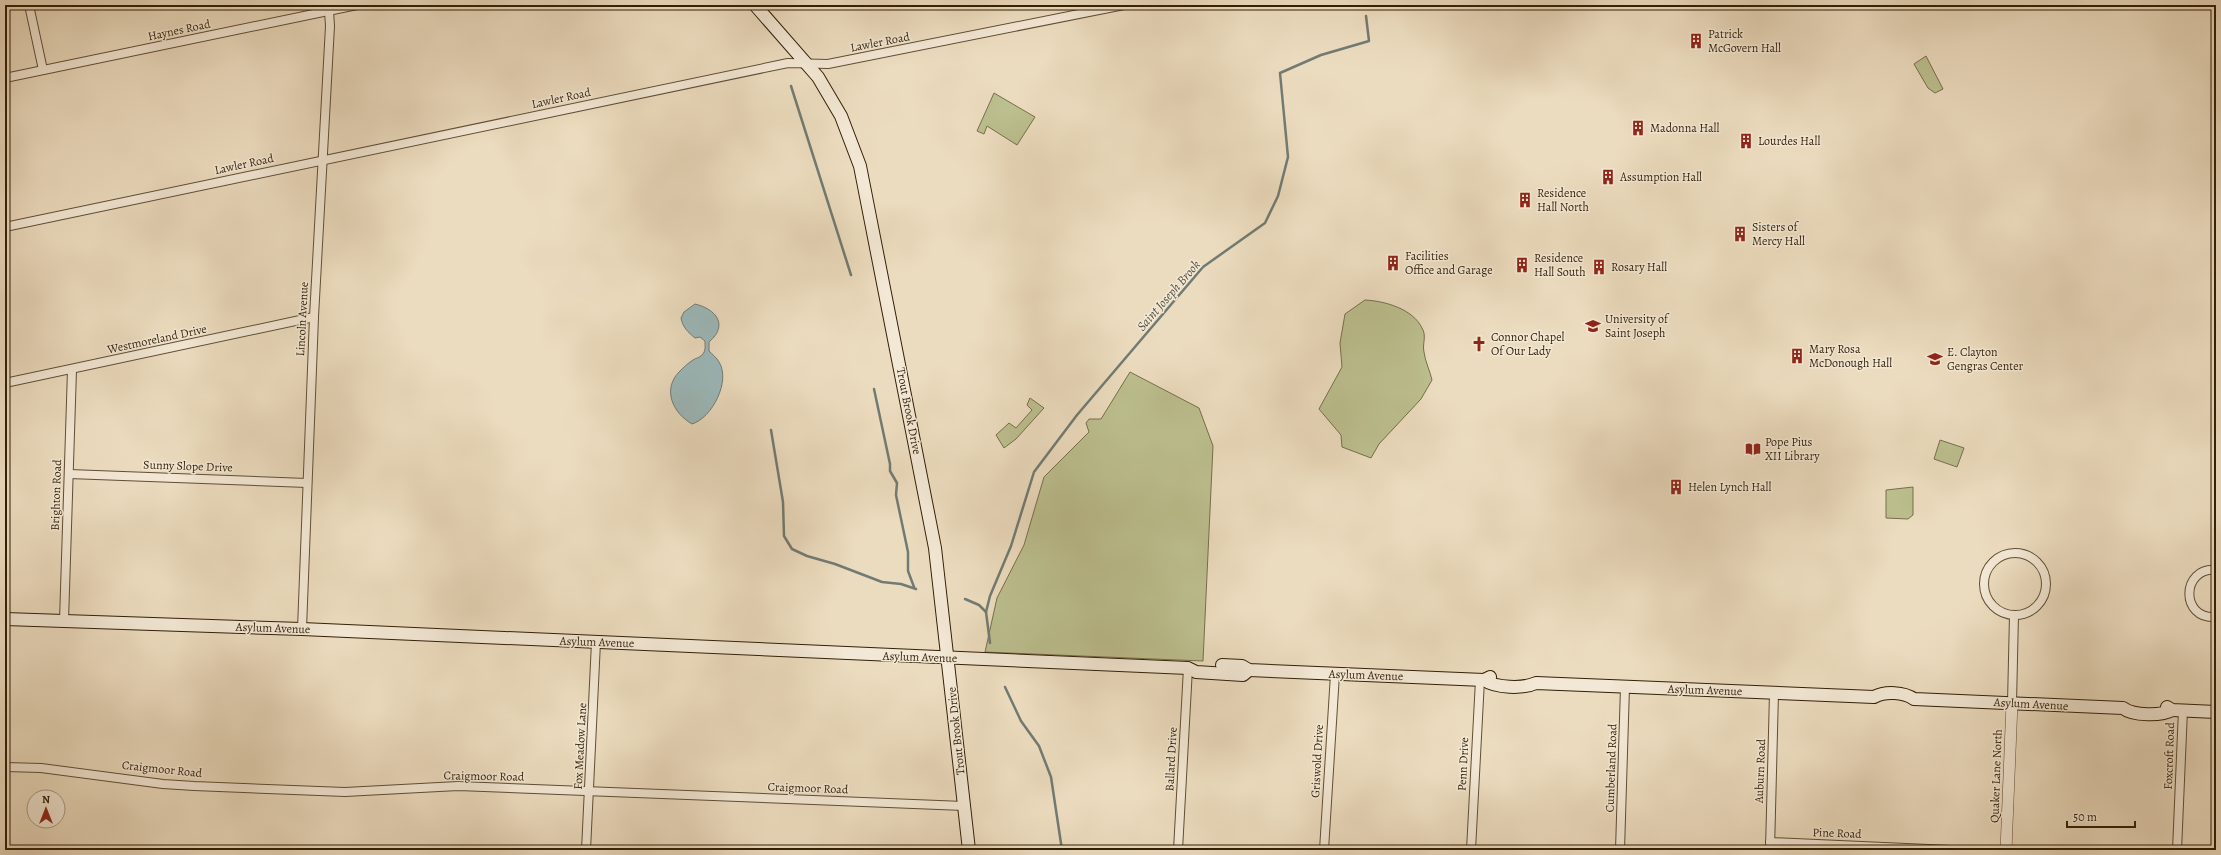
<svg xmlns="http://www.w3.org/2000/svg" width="2221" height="855" viewBox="0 0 2221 855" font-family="Alegreya,serif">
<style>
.green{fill:#bcbf8f;stroke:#766f4b}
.water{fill:#9cb9bb;stroke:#717b73}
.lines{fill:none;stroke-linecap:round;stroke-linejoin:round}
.stream{stroke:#717b73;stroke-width:2.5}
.minor-casing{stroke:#604e35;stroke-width:10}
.tertiary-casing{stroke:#604e35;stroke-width:12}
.secondary-casing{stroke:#311f07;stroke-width:14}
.minor{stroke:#f3e8d5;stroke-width:8}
.tertiary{stroke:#f3e8d5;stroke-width:11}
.secondary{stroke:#f3e8d5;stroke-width:12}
.labels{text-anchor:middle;stroke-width:3;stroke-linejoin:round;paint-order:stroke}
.street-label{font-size:12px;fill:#311f07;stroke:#f3e8d5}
.poi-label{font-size:12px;fill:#311f07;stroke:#f3e8d5;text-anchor:start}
.water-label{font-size:13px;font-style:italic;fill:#514d3d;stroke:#f3e8d5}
</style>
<rect width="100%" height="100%" fill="#ecdcbf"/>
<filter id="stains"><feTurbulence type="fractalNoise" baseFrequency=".005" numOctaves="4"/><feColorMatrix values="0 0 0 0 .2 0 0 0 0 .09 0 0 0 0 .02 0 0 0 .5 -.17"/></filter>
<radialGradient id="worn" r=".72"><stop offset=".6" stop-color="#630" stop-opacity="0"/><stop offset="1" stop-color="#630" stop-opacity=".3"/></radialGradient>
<g class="green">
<path d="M 1926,56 L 1943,89 L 1935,93 L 1928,88 L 1914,64 Z"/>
<path d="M 994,93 L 1035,117 L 1017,145 L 987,126 L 984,134 L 977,131 Z"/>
<path d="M 1365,300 C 1385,301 1413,309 1422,328 C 1427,336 1422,344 1424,352 C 1425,361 1430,371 1432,380 L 1421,399 L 1379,444 L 1371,458 L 1342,447 L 1341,435 L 1319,409 L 1342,367 L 1340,343 L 1345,314 Z"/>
<path d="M 1130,372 L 1199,408 L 1213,446 L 1203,661 L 985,652 L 997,598 L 1024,545 L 1044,477 L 1089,432 L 1086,423 L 1089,419 L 1101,419 Z"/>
<path d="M 1030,398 L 1044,408 L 1016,439 L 1004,448 L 996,435 L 1009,423 L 1016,428 L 1032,410 L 1027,405 Z"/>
<path d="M 1940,440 L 1964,448 L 1957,467 L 1934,459 Z"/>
<path d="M 1913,487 L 1913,515 L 1908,519 L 1886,518 L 1886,490 Z"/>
</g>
<path class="water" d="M 695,304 C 716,309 729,325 709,342 L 709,351 C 712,354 717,358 719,362 C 731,381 712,418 692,424 C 673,413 662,390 679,372 C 683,368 688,363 693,360 C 696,358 699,358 702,355 C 706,351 705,346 705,341 L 700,337 L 695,338 C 688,332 683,328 681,318 L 684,312 Z"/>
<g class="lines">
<g class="stream">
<path d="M 791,86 L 851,275"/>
<path d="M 874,389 L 890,464 L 890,471 L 897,483 L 896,495 L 908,552 L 908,571 L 914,587"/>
<path d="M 771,430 L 783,502 L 784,536 L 792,549 L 807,556 L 835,564 L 882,582 L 901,584 L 916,589"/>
<path d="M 965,599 L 979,605 L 986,612"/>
<path d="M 990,643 L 986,612 L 990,596 L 1011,546 L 1034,472 L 1077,415 L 1203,267 L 1265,223 L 1278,196 L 1288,157 L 1280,73 L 1321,55 L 1369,41 L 1366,16"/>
<path d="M 1005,687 L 1021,721 L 1039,746 L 1051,777 L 1062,850"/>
</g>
<g class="minor-casing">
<g id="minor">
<path d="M 29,5 L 43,70"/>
<path d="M 5,78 L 357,5"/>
<path d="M 5,227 L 788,63 L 828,64 L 1124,5"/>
<path d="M 5,383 L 314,317"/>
<path d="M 69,474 L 307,483"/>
<circle cx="2015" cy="584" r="31"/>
<path d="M 2216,570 C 2181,567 2180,620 2216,617"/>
<path d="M 64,621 L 72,370"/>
<path d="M 302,629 L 314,317 L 330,26 L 329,11"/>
<path d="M 2012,703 L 2014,615"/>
<path d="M 5,767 L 41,768 L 163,784 L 194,786 L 345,792 L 458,786 L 964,806"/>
<path d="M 1770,842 L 1951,850"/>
<path d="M 586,850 L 596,642"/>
<path d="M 1178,850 L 1188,668"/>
<path d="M 1324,850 L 1335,674"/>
<path d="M 1471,850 L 1480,680"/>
<path d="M 1620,850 L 1625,687"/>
<path d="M 1770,850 L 1774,693"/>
<path d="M 2177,850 L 2183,710"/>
</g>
</g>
<g class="tertiary-casing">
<path id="tertiary" d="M 2006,850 L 2012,703"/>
</g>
<g class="secondary-casing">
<g id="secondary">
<path d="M 755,5 L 818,77 L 841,116 L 860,166 L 935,548 L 969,850"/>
<path d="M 5,619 L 302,629 L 1188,668 L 1196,672 L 1243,675 L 1249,670"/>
<path d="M 1222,665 L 1242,666 L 1249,670 L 1484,680 L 1490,677"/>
<path d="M 1484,680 C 1496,688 1523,689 1536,683 L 1874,697 C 1885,691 1904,692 1914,699 L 2123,708 C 2133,716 2162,716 2172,710"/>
<path d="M 2167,707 L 2172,710 L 2216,712"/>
</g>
</g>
<use href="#minor" class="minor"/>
<use href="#tertiary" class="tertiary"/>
<use href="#secondary" class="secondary"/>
</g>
<defs>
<g id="building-bare" transform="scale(1.2)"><path d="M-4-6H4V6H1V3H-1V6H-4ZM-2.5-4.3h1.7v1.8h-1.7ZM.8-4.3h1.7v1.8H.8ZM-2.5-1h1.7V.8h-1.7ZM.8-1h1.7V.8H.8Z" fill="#8f2418" stroke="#f3e8d5" stroke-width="2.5" paint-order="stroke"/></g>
<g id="university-bare" transform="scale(1.2)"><path d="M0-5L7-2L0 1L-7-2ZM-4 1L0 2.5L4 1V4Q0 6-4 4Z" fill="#8f2418" stroke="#f3e8d5" stroke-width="2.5" paint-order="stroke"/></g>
<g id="church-bare" transform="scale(1.2)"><path d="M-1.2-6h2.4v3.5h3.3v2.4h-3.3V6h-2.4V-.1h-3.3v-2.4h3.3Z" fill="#8f2418" stroke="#f3e8d5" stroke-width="2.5" paint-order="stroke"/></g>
<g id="school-bare" transform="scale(1.2)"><path d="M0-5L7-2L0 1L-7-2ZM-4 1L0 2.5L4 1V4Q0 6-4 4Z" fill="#8f2418" stroke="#f3e8d5" stroke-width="2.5" paint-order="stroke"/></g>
<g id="library-bare" transform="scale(1.2)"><path d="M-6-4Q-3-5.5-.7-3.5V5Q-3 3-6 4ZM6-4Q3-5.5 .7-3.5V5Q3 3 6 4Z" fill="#8f2418" stroke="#f3e8d5" stroke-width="2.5" paint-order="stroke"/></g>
</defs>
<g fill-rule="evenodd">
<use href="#building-bare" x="1696" y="41"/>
<use href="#building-bare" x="1638" y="128"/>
<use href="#building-bare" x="1746" y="141"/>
<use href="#building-bare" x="1608" y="177"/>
<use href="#building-bare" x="1525" y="200"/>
<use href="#building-bare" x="1740" y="234"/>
<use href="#building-bare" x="1393" y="263"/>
<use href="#building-bare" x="1522" y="265"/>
<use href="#building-bare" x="1599" y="267"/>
<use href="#university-bare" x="1593" y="326"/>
<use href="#church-bare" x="1479" y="344"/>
<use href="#building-bare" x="1797" y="356"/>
<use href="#school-bare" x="1935" y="359"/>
<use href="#library-bare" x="1753" y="449"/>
<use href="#building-bare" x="1676" y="487"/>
</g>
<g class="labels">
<g class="street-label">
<text transform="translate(179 30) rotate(-12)" y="4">Haynes Road</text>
<text transform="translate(880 42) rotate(-11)" y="4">Lawler Road</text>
<text transform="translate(561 98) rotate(-12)" y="4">Lawler Road</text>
<text transform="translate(244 164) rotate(-12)" y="4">Lawler Road</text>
<text transform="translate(302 319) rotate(-87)" y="4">Lincoln Avenue</text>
<text transform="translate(157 339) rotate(-12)" y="4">Westmoreland Drive</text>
<text transform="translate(909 411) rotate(79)" y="4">Trout Brook Drive</text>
<text transform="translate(188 466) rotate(2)" y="4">Sunny Slope Drive</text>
<text transform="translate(56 495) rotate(-88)" y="4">Brighton Road</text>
<text transform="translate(273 628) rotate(2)" y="4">Asylum Avenue</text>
<text transform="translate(597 642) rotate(2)" y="4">Asylum Avenue</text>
<text transform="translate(920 657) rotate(2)" y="4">Asylum Avenue</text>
<text transform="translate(1366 675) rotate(2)" y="4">Asylum Avenue</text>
<text transform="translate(1705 690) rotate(2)" y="4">Asylum Avenue</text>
<text transform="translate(2031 704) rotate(3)" y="4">Asylum Avenue</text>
<text transform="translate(956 731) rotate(-96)" y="4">Trout Brook Drive</text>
<text transform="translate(580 746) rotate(-87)" y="4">Fox Meadow Lane</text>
<text transform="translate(2169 756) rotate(-88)" y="4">Foxcroft Road</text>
<text transform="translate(1171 759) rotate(-87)" y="4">Ballard Drive</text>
<text transform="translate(1317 761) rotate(-87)" y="4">Griswold Drive</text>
<text transform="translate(1463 764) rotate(-87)" y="4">Penn Drive</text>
<text transform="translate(1611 768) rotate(-88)" y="4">Cumberland Road</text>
<text transform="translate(162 769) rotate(6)" y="4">Craigmoor Road</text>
<text transform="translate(1760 771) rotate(-88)" y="4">Auburn Road</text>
<text transform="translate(484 776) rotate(1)" y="4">Craigmoor Road</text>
<text transform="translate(1996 776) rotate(-88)" y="4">Quaker Lane North</text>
<text transform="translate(808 788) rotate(2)" y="4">Craigmoor Road</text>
<text transform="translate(1837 833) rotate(2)" y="4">Pine Road</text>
</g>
<g class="poi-label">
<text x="1708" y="38">Patrick<tspan x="1708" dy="14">McGovern Hall</tspan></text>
<text x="1650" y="132">Madonna Hall</text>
<text x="1758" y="145">Lourdes Hall</text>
<text x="1620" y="181">Assumption Hall</text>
<text x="1537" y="197">Residence<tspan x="1537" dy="14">Hall North</tspan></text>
<text x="1752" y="231">Sisters of<tspan x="1752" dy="14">Mercy Hall</tspan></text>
<text x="1405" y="260">Facilities<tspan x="1405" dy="14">Office and Garage</tspan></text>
<text x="1534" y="262">Residence<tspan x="1534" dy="14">Hall South</tspan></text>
<text x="1611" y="271">Rosary Hall</text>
<text x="1605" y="323">University of<tspan x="1605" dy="14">Saint Joseph</tspan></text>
<text x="1491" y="341">Connor Chapel<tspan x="1491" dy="14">Of Our Lady</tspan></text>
<text x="1809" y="353">Mary Rosa<tspan x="1809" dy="14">McDonough Hall</tspan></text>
<text x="1947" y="356">E. Clayton<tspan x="1947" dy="14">Gengras Center</tspan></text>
<text x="1765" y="446">Pope Pius<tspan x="1765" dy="14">XII Library</tspan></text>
<text x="1688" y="491">Helen Lynch Hall</text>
</g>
<g class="water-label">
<text transform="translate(1168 295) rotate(-49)" y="5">Saint Joseph Brook</text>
</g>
</g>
<rect width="2221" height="855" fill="none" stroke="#ecdcbf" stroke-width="20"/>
<rect x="6" y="6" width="2209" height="843" fill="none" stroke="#311f07" stroke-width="2"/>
<rect x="10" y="10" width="2201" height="835" fill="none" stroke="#311f07"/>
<g transform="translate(46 809)"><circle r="19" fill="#f3e8d5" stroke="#a59883"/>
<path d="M0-3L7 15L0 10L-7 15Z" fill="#8f2418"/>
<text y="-6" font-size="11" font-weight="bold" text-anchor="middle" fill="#311f07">N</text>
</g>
<path d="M2067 821v6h68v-6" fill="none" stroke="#311f07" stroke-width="2"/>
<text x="2073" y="821" font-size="12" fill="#311f07" stroke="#f3e8d5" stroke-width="3" paint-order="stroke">50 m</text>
<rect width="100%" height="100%" filter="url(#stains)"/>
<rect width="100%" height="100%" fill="url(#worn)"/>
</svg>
